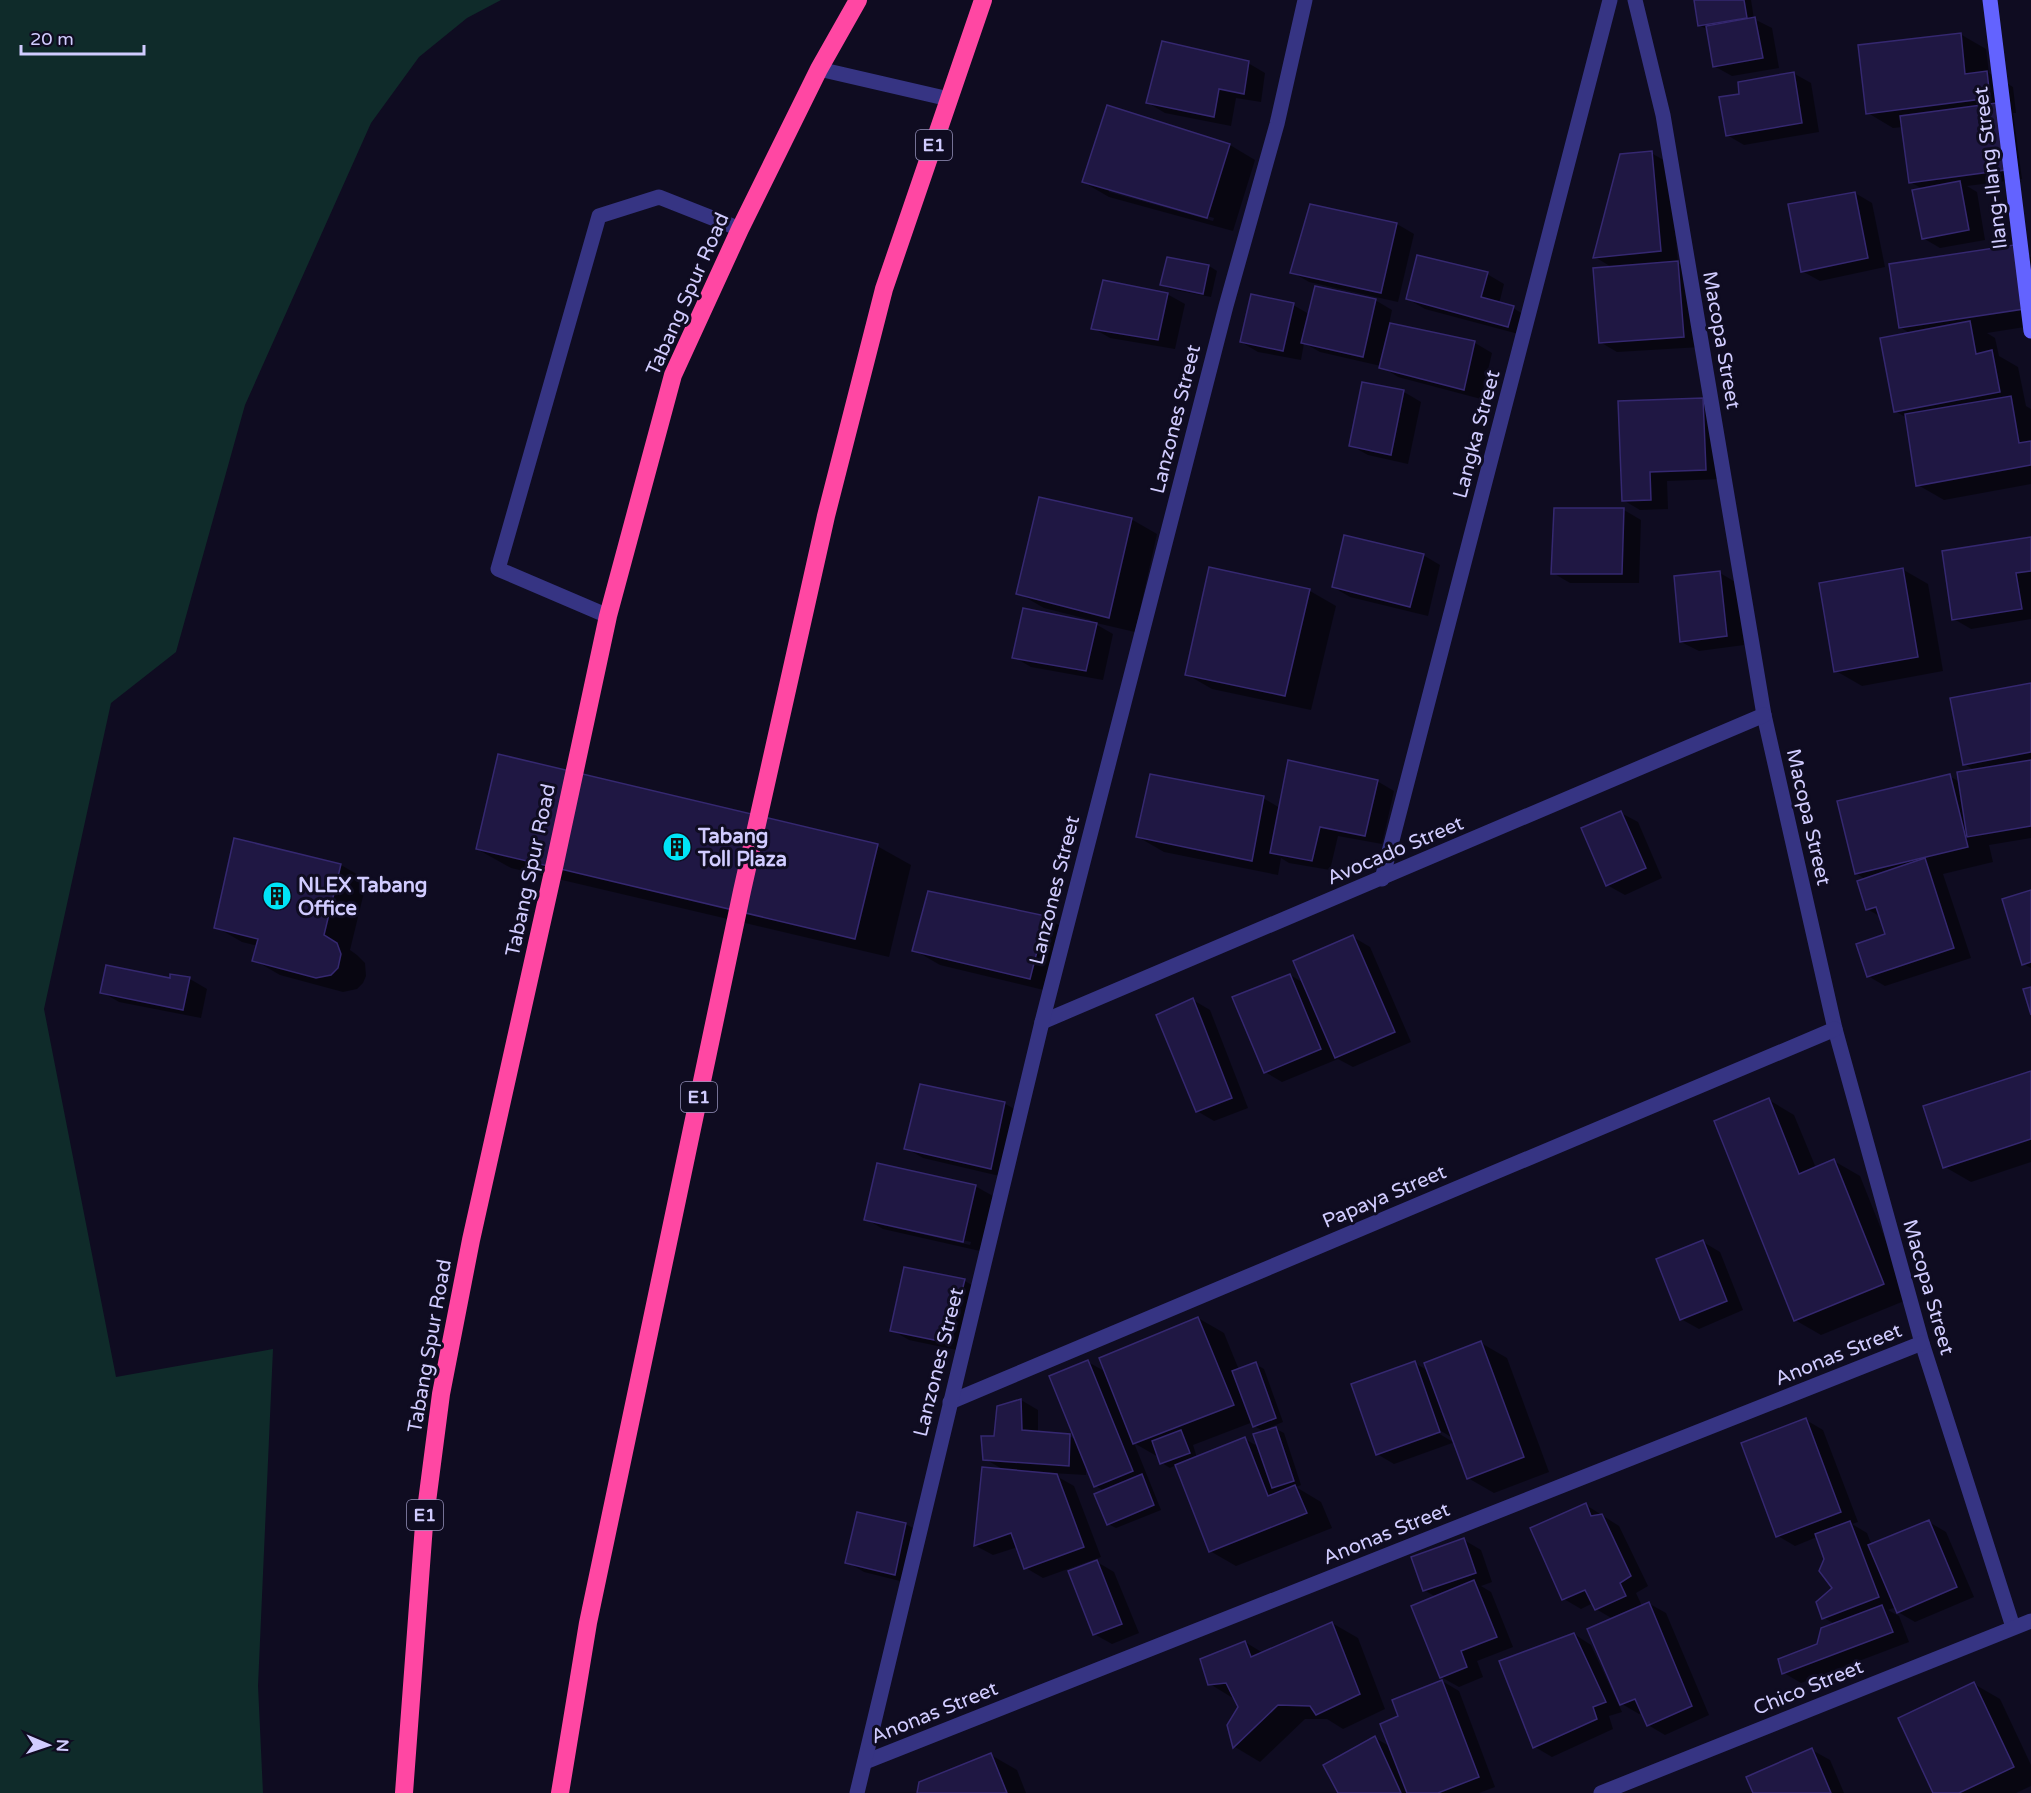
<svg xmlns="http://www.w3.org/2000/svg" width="2031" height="1793" viewBox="0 0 2031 1793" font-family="'Varela Round',sans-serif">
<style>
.green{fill:#0f2b2a}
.shadow{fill:#0007;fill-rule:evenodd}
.building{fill:#1f1743;stroke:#352870;stroke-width:1.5}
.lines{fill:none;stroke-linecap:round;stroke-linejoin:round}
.lane{stroke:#363483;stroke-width:15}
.street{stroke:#363483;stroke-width:15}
.secondary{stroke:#6363ff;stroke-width:15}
.highway{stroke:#ff47a3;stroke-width:18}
.labels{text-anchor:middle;stroke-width:6;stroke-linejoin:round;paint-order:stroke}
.shield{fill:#0f0c21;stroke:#9792bc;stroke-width:1.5}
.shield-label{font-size:18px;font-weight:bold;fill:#d1ccff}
.street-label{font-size:20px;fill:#d1ccff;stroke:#0f0c21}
.poi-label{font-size:20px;font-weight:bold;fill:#d1ccff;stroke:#0f0c21;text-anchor:start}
</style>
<rect width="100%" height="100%" fill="#0f0c21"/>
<path class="green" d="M 0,0 L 501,0 L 467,18 L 419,57 L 371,123 L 245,405 L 176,652 L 111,703 L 44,1009 L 116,1377 L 273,1349 L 258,1686 L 263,1793 L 0,1793 Z"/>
<g class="shadow">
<path d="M 1696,0 L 1751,0 L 1754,19 L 1772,28 L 1779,68 L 1732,76 L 1714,66 L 1708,30 L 1699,25 Z"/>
<path d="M 1960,34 L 1986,49 L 1989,73 L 2013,87 L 2016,113 L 2013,113 L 2022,179 L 1967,186 L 1977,192 L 1985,240 L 1940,248 L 1923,238 L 1923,189 L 1910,182 L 1903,127 L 1893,128 L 1868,113 Z"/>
<path d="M 1248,63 L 1265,73 L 1261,102 L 1236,98 L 1231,126 L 1165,113 L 1148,103 Z"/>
<path d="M 1793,73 L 1811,83 L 1819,132 L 1744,145 L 1727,135 L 1741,95 Z"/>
<path d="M 1108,107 L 1230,145 L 1255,160 L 1233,231 L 1109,197 L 1083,182 ZM 1109,189 L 1214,218 L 1213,221 L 1109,192 Z"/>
<path d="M 1651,153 L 1669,163 L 1678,263 L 1695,273 L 1701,347 L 1617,352 L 1600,342 L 1613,268 L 1595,257 Z"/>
<path d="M 1855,193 L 1872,203 L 1885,267 L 1820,281 L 1802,271 Z"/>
<path d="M 1311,205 L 1397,224 L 1414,234 L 1398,302 L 1309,282 L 1292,272 Z"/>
<path d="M 2013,247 L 2031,257 L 2031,326 L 1987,333 L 1995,338 L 1999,356 L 2018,367 L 2026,406 L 2031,409 L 2031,484 L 1944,500 L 1918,485 L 1907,418 L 1895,411 L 1911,334 L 1900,327 Z"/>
<path d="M 1209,266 L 1217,271 L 1211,297 L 1170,289 L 1162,284 Z"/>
<path d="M 1487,274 L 1504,284 L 1499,304 L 1513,308 L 1530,318 L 1526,336 L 1425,309 L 1408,299 Z"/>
<path d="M 1167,294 L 1185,304 L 1175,349 L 1110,338 L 1093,328 Z"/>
<path d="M 1375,300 L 1392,310 L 1389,324 L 1475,343 L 1492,353 L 1481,399 L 1398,377 L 1381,366 L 1320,352 L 1304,343 L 1301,360 L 1258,352 L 1241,342 L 1293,305 L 1309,314 Z"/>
<path d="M 1364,383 L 1404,392 L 1421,402 L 1408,464 L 1368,455 L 1350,445 Z"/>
<path d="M 1702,399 L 1720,409 L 1722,479 L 1667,481 L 1668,509 L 1640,510 L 1623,500 Z"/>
<path d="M 1624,510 L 1641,520 L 1639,583 L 1570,583 L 1553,573 Z"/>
<path d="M 1131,519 L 1157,534 L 1135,632 L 1092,622 L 1113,634 L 1103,680 L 1031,667 L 1014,657 L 1090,623 L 1091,620 L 1044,608 L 1018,593 Z"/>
<path d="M 2031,538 L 2031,619 L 1971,629 L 1954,619 Z"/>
<path d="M 1423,555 L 1440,565 L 1428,616 L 1350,597 L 1333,587 Z"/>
<path d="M 1210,568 L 1310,591 L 1336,606 L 1311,710 L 1212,689 L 1186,674 Z"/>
<path d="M 1902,569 L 1928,584 L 1943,671 L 1862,686 L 1836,671 Z"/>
<path d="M 1720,573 L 1737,583 L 1744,645 L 1699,651 L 1681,642 Z"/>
<path d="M 2031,684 L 2031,838 L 1989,845 L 1993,862 L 1943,874 L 1971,958 L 1885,986 L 1868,976 L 1887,935 L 1881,917 L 1867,909 L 1866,880 L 1856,873 L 1949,776 L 1960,782 L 1976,771 L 1964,764 Z"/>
<path d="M 1377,781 L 1394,791 L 1382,844 L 1338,836 L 1330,870 L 1289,863 L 1281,858 L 1278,875 L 1164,852 L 1138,837 L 1263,798 L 1280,808 Z"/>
<path d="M 1621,813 L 1638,822 L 1662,878 L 1625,895 L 1607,885 Z"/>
<path d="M 235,839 L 341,865 L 367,880 L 350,950 L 357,955 L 365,963 L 366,976 L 363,983 L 357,989 L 343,992 L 280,975 L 254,960 L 258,946 L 242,942 L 216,927 Z"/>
<path d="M 877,846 L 911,865 L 889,957 L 511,868 L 477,849 Z"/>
<path d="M 2031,892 L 2031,968 L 2023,964 Z"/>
<path d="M 1045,917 L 1071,932 L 1056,993 L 940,965 L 914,950 Z"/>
<path d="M 1353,937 L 1370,947 L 1411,1042 L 1353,1067 L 1338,1059 L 1282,1082 L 1265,1072 L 1290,975 L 1304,983 Z"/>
<path d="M 190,979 L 207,989 L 201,1018 L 119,1002 L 102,992 L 171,980 Z"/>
<path d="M 1193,1000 L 1210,1010 L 1248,1108 L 1214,1121 L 1197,1111 Z"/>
<path d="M 2031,1073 L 2031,1162 L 1971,1182 L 1945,1167 Z"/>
<path d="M 1769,1100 L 1794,1115 L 1816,1168 L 1834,1161 L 1860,1176 L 1909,1299 L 1821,1335 L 1795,1320 Z"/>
<path d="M 1004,1103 L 1021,1113 L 1008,1178 L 923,1158 L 906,1148 Z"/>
<path d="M 975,1186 L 993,1196 L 980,1251 L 883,1229 L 866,1219 ZM 882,1222 L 971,1242 L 970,1245 L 882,1225 Z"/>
<path d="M 1703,1242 L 1720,1252 L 1743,1310 L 1699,1329 L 1681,1319 Z"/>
<path d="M 906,1268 L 965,1281 L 982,1291 L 966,1352 L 909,1340 L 892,1330 Z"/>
<path d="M 1198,1318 L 1224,1333 L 1239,1370 L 1255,1364 L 1264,1369 L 1283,1422 L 1266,1429 L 1267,1431 L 1276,1429 L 1284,1433 L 1301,1485 L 1296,1487 L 1321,1502 L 1332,1528 L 1236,1566 L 1210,1551 L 1176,1465 L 1170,1468 L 1162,1463 L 1160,1458 L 1134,1443 L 1161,1510 L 1116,1528 L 1108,1524 L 1104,1491 L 1096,1486 L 1086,1464 L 1086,1475 L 1051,1473 L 1074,1486 L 1101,1557 L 1043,1578 L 1026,1568 L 1018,1547 L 993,1555 L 976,1546 L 983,1468 L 1004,1470 L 985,1459 L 995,1438 L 998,1407 L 1021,1400 L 1038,1410 L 1038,1433 L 1069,1436 L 1077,1440 L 1088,1362 L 1106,1372 ZM 1253,1422 L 1254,1426 L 1265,1432 L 1259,1447 L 1245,1439 L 1197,1458 L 1193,1445 Z"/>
<path d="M 1481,1343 L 1507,1358 L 1549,1472 L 1494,1493 L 1468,1478 L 1455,1442 L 1394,1464 L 1377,1454 L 1414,1363 L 1429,1371 ZM 1434,1427 L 1453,1438 L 1453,1442 L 1433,1430 Z"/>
<path d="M 1806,1420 L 1823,1430 L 1858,1522 L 1852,1524 L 1867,1533 L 1872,1546 L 1929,1522 L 1946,1532 L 1974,1597 L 1915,1622 L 1898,1612 L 1896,1607 L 1888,1610 L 1899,1616 L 1909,1642 L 1801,1683 L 1784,1673 L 1818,1645 L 1835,1624 L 1824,1618 L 1834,1589 L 1817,1537 L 1795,1546 L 1778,1536 Z"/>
<path d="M 1586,1505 L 1619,1526 L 1648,1586 L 1636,1593 L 1642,1606 L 1648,1603 L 1666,1613 L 1709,1715 L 1665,1735 L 1648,1725 L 1643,1713 L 1639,1714 L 1622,1704 L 1613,1619 L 1596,1609 L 1593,1603 L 1581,1609 L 1564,1599 Z"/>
<path d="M 858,1514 L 906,1524 L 923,1534 L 912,1584 L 864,1572 L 847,1562 Z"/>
<path d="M 1464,1540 L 1481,1550 L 1492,1582 L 1481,1586 L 1491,1592 L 1513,1647 L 1477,1661 L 1483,1677 L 1459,1687 L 1441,1677 L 1436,1597 L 1424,1590 Z"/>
<path d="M 1097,1562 L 1114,1572 L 1139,1633 L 1112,1644 L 1094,1634 Z"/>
<path d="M 1332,1623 L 1358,1638 L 1385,1709 L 1343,1729 L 1327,1719 L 1305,1719 L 1260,1762 L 1235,1747 L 1228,1725 L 1240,1707 L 1236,1700 L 1210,1684 L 1245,1642 L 1263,1653 Z"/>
<path d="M 1574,1634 L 1591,1645 L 1622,1712 L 1609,1716 L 1613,1729 L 1552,1757 L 1535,1747 Z"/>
<path d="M 1442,1681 L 1459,1691 L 1495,1787 L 1479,1793 L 1340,1793 L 1375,1738 L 1391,1747 L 1400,1717 Z"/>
<path d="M 1974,1684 L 2000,1699 L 2031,1765 L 2031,1786 L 2016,1793 L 1934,1793 Z"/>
<path d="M 1812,1750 L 1830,1760 L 1844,1793 L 1755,1793 Z"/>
<path d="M 991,1755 L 1017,1770 L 1026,1793 L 918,1793 Z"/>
</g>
<g class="building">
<path d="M 1694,0 L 1744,0 L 1747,18 L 1698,26 Z"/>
<path d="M 1755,17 L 1763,58 L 1713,67 L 1706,26 Z"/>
<path d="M 1961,33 L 1965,74 L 1987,71 L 1990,98 L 1866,114 L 1858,45 Z"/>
<path d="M 1162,41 L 1249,61 L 1244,94 L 1219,89 L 1214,117 L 1146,103 Z"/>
<path d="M 1794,72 L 1802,123 L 1726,136 L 1719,97 L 1739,94 L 1738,82 Z"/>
<path d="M 1996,103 L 2005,170 L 1909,183 L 1900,116 Z"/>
<path d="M 1107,105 L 1230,144 L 1207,218 L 1082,182 Z"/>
<path d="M 1652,151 L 1661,251 L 1593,258 L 1620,154 Z"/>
<path d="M 1960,181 L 1969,230 L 1922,239 L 1912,190 Z"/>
<path d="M 1855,192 L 1868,258 L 1801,272 L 1788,204 Z"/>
<path d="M 1310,204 L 1397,223 L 1381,293 L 1290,273 Z"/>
<path d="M 2014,245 L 2024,309 L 1899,328 L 1889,264 Z"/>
<path d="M 1417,255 L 1488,272 L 1481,297 L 1514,306 L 1508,327 L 1406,299 Z"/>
<path d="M 1167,257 L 1209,265 L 1203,294 L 1160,285 Z"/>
<path d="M 1678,261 L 1684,337 L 1599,343 L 1593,268 Z"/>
<path d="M 1103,280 L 1168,293 L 1158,340 L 1091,329 Z"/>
<path d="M 1315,286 L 1376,299 L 1363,357 L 1301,343 Z"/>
<path d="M 1251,294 L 1294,303 L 1283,351 L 1240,342 Z"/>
<path d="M 1970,321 L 1976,354 L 1992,350 L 2000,392 L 1894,412 L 1880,338 Z"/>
<path d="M 1390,323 L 1475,341 L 1464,390 L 1379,368 Z"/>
<path d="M 1362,382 L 1404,390 L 1391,455 L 1349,446 Z"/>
<path d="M 2011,396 L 2019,443 L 2031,441 L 2031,465 L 1916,486 L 1905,414 Z"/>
<path d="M 1703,398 L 1706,470 L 1650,472 L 1651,500 L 1622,501 L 1618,401 Z"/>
<path d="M 1039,497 L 1132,518 L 1109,618 L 1016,594 Z"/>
<path d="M 1554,508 L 1624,508 L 1622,574 L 1551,574 Z"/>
<path d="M 1344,535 L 1424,554 L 1410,607 L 1332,587 Z"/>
<path d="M 2031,537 L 2031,571 L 2016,573 L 2022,609 L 1952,620 L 1942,551 Z"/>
<path d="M 1209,567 L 1310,589 L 1285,696 L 1185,675 Z"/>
<path d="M 1903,568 L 1918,657 L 1834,672 L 1819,583 Z"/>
<path d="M 1720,571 L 1727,636 L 1680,642 L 1674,576 Z"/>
<path d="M 1023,608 L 1097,623 L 1086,671 L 1012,658 Z"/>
<path d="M 2031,683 L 2031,752 L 1963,765 L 1950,698 Z"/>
<path d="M 498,754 L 878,844 L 855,939 L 476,849 Z"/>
<path d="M 1288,760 L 1378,780 L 1365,836 L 1320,827 L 1312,861 L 1270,853 Z"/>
<path d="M 2031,760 L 2031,826 L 1967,837 L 1957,772 Z"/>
<path d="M 1150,774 L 1264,796 L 1252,861 L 1136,837 Z"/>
<path d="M 1950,774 L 1968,847 L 1855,874 L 1837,801 Z"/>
<path d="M 1621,811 L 1646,868 L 1606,886 L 1581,828 Z"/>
<path d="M 234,838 L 341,864 L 324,935 L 337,943 L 341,954 L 338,968 L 331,975 L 316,978 L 252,961 L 258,939 L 214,928 Z"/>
<path d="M 1925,858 L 1954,948 L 1867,977 L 1856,944 L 1885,934 L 1876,907 L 1866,910 L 1857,881 Z"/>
<path d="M 2031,890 L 2031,962 L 2022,965 L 2002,899 Z"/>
<path d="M 928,891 L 1046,916 L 1030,979 L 912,951 Z"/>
<path d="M 1353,935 L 1395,1032 L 1335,1058 L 1293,961 Z"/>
<path d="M 106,965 L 170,978 L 170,974 L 190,977 L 183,1010 L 100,993 Z"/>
<path d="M 1290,974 L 1321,1049 L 1264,1073 L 1232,997 Z"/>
<path d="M 2031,987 L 2031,1015 L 2023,989 Z"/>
<path d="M 1193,998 L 1232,1098 L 1196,1112 L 1156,1015 Z"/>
<path d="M 2031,1071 L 2031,1139 L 1943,1168 L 1923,1106 Z"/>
<path d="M 920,1084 L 1005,1102 L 991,1169 L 904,1149 Z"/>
<path d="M 1769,1098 L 1799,1174 L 1834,1159 L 1884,1284 L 1794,1321 L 1714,1121 Z"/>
<path d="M 877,1163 L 976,1185 L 963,1242 L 864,1220 Z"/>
<path d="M 1703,1240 L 1727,1301 L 1680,1320 L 1656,1259 Z"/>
<path d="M 904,1267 L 965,1279 L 949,1343 L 890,1331 Z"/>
<path d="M 1198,1317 L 1234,1405 L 1133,1444 L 1099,1358 Z"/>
<path d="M 1481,1341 L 1524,1457 L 1467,1479 L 1424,1363 Z"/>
<path d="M 1088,1360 L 1133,1471 L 1094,1487 L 1049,1376 Z"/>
<path d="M 1415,1361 L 1440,1432 L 1376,1455 L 1351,1384 Z"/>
<path d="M 1256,1362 L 1276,1418 L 1253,1427 L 1232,1371 Z"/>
<path d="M 1021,1399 L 1022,1430 L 1070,1434 L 1069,1466 L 983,1460 L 981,1436 L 994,1436 L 997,1406 Z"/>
<path d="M 1806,1418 L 1841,1512 L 1776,1537 L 1741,1443 Z"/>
<path d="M 1276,1427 L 1294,1481 L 1272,1488 L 1253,1434 Z"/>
<path d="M 1181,1430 L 1190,1453 L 1160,1464 L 1152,1441 Z"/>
<path d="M 1245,1437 L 1268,1496 L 1295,1485 L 1307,1513 L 1209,1552 L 1175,1465 Z"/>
<path d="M 982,1467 L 1057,1474 L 1084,1547 L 1024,1569 L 1011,1533 L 974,1546 Z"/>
<path d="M 1142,1474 L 1154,1505 L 1107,1525 L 1094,1494 Z"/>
<path d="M 1586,1503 L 1591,1516 L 1602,1514 L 1631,1576 L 1620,1583 L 1626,1596 L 1595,1610 L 1585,1590 L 1562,1600 L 1530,1528 Z"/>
<path d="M 857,1512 L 906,1523 L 895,1575 L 845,1563 Z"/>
<path d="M 1929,1520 L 1957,1587 L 1897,1613 L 1868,1545 Z"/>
<path d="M 1850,1521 L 1879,1597 L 1822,1619 L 1816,1602 L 1832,1588 L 1819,1571 L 1824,1559 L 1815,1534 Z"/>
<path d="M 1464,1538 L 1476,1573 L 1423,1591 L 1411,1557 Z"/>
<path d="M 1097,1560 L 1122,1624 L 1093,1635 L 1068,1571 Z"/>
<path d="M 1474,1580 L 1497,1637 L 1461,1651 L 1467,1667 L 1440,1678 L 1411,1606 Z"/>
<path d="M 1649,1602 L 1692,1706 L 1647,1726 L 1635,1699 L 1620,1705 L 1587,1629 Z"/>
<path d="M 1882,1605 L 1893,1632 L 1782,1674 L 1778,1659 L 1817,1644 L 1821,1628 Z"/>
<path d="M 1332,1622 L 1360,1694 L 1316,1715 L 1310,1706 L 1278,1705 L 1233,1748 L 1227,1725 L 1238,1707 L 1226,1683 L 1208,1685 L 1200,1659 L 1245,1641 L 1251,1657 Z"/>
<path d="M 1574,1633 L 1606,1702 L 1593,1707 L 1597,1719 L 1533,1748 L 1499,1661 Z"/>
<path d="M 1442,1680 L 1479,1777 L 1438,1793 L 1407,1793 L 1380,1724 L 1398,1716 L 1392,1700 Z"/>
<path d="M 1974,1682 L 2014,1767 L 1959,1793 L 1933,1793 L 1898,1718 Z"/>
<path d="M 1375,1736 L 1401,1793 L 1338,1793 L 1323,1765 Z"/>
<path d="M 1812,1748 L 1831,1793 L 1753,1793 L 1746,1777 Z"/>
<path d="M 991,1753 L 1007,1793 L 917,1793 L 919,1782 Z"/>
</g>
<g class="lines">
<g class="lane">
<path d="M 819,69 L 949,99"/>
<path d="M 608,616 L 498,569 L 599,216 L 659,197 L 740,229"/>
</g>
<g class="street">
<path d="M 1635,0 L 1663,115 L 1764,715 L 1835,1029 L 1922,1343 L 2013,1627"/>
<path d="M 1382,879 L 1610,0"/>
<path d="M 1042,1022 L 1764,715"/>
<path d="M 950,1402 L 1835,1029"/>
<path d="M 865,1762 L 1922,1343"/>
<path d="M 857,1793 L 1042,1022 L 1226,306 L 1277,124 L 1305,0"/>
<path d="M 1601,1793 L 2031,1621"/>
</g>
<path class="secondary" d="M 1990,0 L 2031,331"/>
<g class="highway">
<path d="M 404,1793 L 424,1525 L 441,1394 L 471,1240 L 555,863 L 608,616 L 673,375 L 740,229 L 819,69 L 858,0"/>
<path d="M 560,1793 L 588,1623 L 742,891 L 826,516 L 884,289 L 983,0"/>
</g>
</g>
<defs>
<g id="building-disc" transform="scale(1.5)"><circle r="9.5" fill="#00e4f7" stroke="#0f0c21"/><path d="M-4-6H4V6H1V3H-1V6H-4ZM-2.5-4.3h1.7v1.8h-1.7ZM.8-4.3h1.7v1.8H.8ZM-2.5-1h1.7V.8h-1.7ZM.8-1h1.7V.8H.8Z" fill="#111"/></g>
</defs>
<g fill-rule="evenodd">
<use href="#building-disc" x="677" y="847"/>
<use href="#building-disc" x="277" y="896"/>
</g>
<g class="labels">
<g class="shield">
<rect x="916" y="130" width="36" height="30" rx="4.5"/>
<rect x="681" y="1082" width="36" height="30" rx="4.5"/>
<rect x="407" y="1500" width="36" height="30" rx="4.5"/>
</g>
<g class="shield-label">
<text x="934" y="151">E1</text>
<text x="699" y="1103">E1</text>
<text x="425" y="1521">E1</text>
</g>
<g class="street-label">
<text transform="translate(1990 168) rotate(-97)" y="7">Ilang-Ilang Street</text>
<text transform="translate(687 294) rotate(-66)" y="7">Tabang Spur Road</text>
<text transform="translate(1722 340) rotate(80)" y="7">Macopa Street</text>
<text transform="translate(1175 419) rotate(-76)" y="7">Lanzones Street</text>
<text transform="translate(1476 434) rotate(-75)" y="7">Langka Street</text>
<text transform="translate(1809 817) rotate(77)" y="7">Macopa Street</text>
<text transform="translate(1395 850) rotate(-23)" y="7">Avocado Street</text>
<text transform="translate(530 870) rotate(-78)" y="7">Tabang Spur Road</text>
<text transform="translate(1054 890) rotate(-76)" y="7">Lanzones Street</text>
<text transform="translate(1384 1196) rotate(-23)" y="7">Papaya Street</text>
<text transform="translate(1929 1287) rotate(74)" y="7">Macopa Street</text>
<text transform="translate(429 1346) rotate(-80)" y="7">Tabang Spur Road</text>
<text transform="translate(1838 1354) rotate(-22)" y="7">Anonas Street</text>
<text transform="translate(938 1362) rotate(-76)" y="7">Lanzones Street</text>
<text transform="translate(1386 1533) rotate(-22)" y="7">Anonas Street</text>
<text transform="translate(1808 1687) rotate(-22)" y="7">Chico Street</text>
<text transform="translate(934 1712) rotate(-22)" y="7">Anonas Street</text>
</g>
<g class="poi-label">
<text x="698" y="843">Tabang<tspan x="698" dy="23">Toll Plaza</tspan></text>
<text x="298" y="892">NLEX Tabang<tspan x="298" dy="23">Office</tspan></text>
</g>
</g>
<g transform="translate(48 1745) rotate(92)" stroke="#0f0c21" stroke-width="4.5" paint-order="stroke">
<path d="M0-4.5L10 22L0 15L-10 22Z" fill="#d1ccff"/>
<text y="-9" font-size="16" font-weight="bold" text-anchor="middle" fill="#d1ccff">N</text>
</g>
<path d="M21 45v9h123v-9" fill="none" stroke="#d1ccff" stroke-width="3"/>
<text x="30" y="45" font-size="18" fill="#d1ccff" stroke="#0f0c21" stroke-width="4.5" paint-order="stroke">20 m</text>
</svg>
